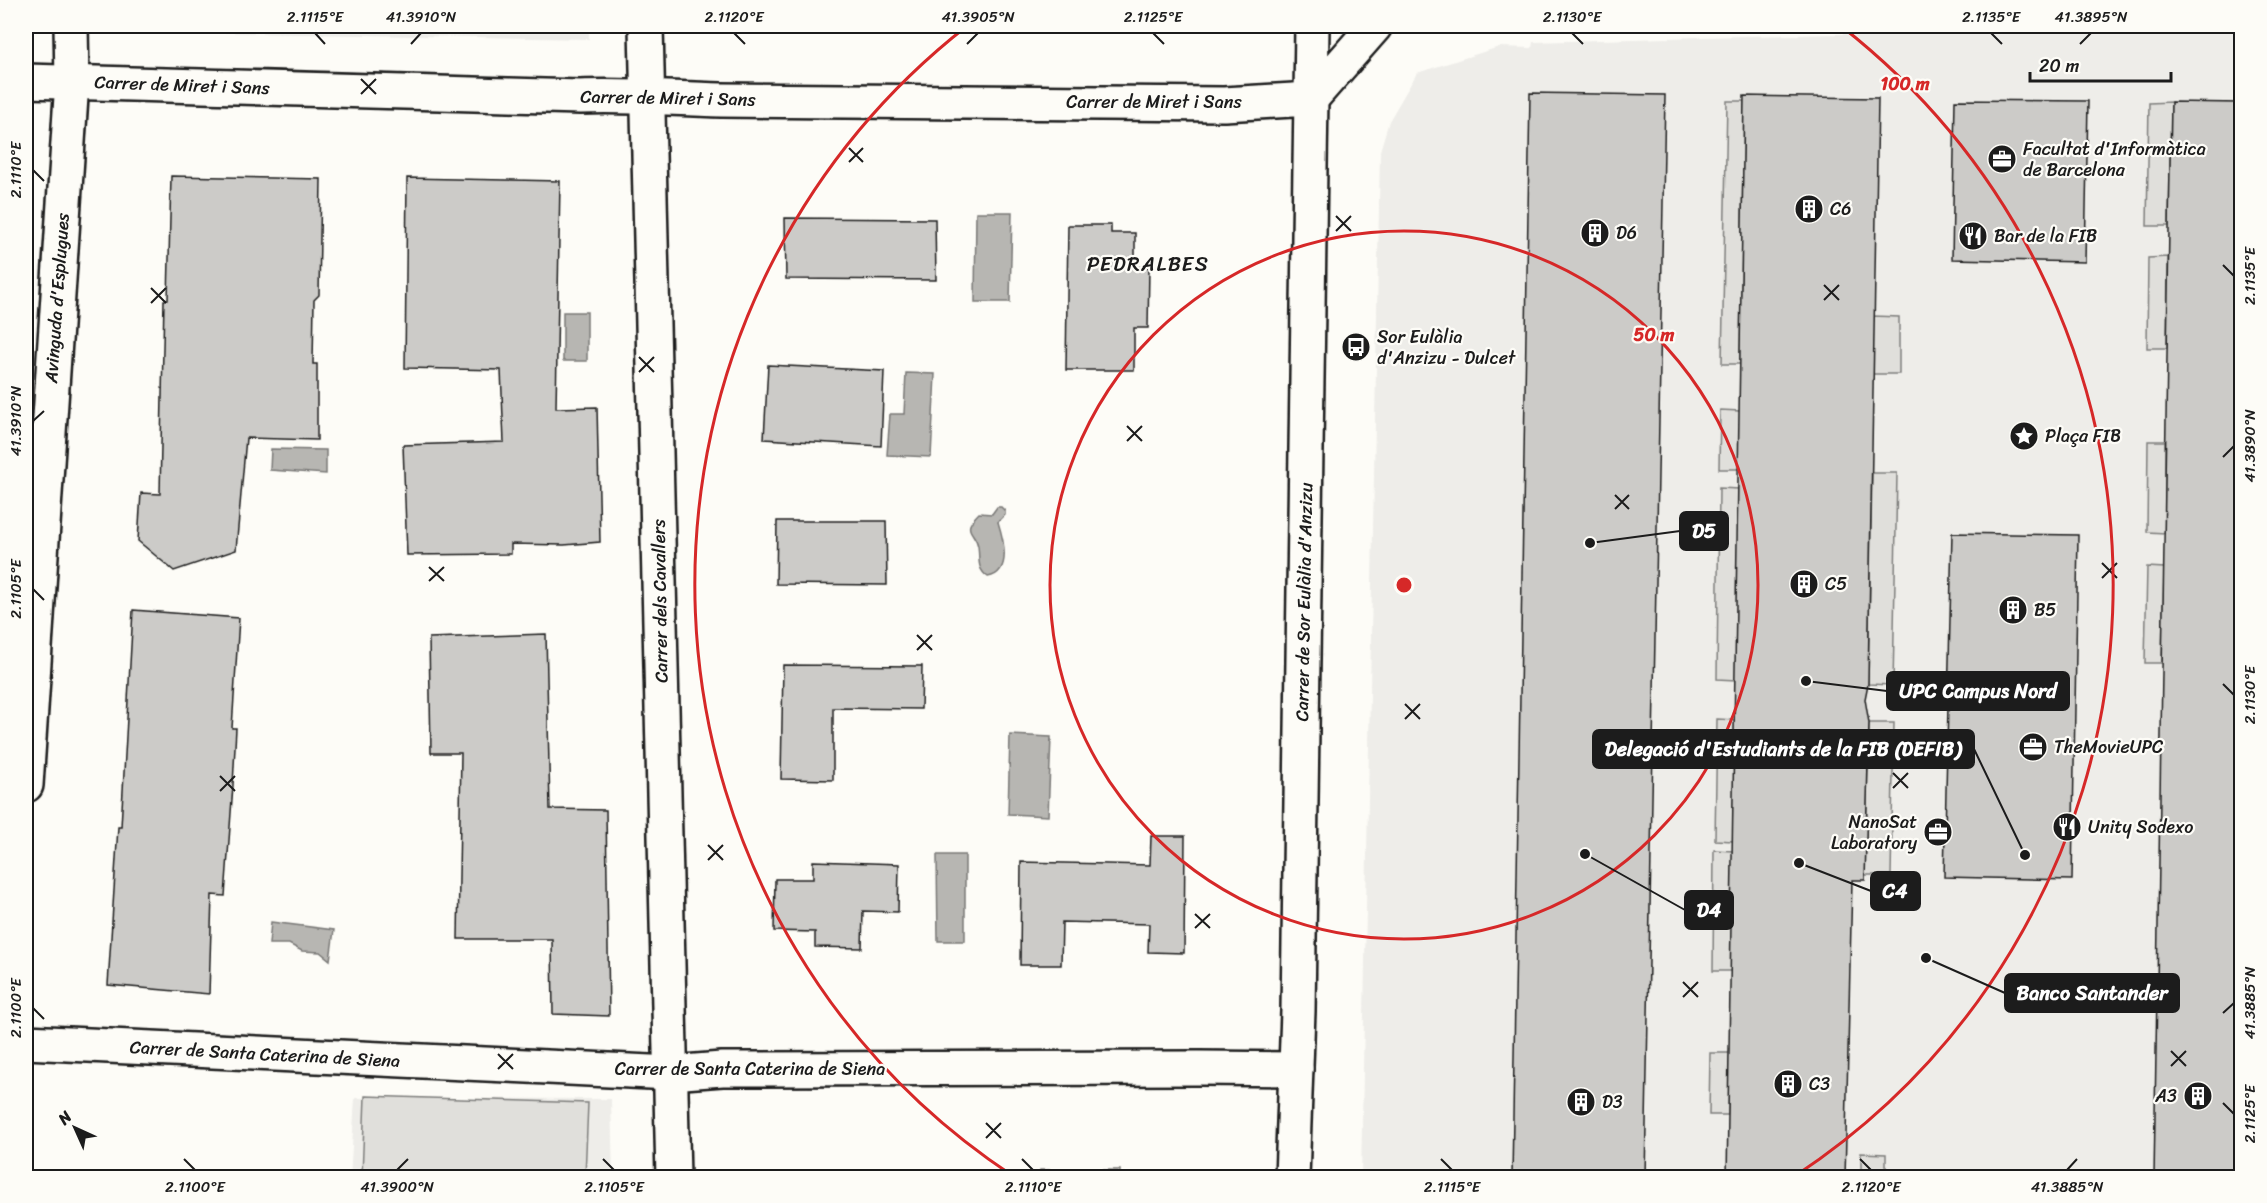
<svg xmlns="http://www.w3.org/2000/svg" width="2267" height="1203" viewBox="0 0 2267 1203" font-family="Sriracha,sans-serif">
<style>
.built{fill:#eeede9}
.green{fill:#e0dfdb;stroke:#7e7e7c;stroke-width:1.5}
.water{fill:#b7b6b2;stroke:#797876;stroke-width:1.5}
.building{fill:#cccbc8;stroke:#1c1c1c;stroke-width:1.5}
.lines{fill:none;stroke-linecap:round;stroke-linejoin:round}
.minor-casing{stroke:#1c1c1c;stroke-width:38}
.minor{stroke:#fdfcf7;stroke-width:33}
.ticks{fill:none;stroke:#1c1c1c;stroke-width:2}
.ring{fill:none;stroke:#d62828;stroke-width:3}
.labels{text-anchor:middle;stroke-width:4.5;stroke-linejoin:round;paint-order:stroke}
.street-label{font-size:18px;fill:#1c1c1c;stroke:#fdfcf7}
.poi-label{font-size:18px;fill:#1c1c1c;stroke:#fdfcf7;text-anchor:start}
.quarter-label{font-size:21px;letter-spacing:1.5px;fill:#1c1c1c;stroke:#fdfcf7}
.centre{fill:#d62828;stroke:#fdfcf7;stroke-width:3}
.ring-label{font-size:18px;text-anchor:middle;font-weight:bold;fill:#d62828;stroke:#fdfcf7;stroke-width:4.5;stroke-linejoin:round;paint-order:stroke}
.leader{fill:none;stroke:#1c1c1c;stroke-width:2}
.callout-dot{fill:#1c1c1c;stroke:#fdfcf7;stroke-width:2}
.callout{fill:#1c1c1c;stroke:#1c1c1c;stroke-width:2}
.callout-label{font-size:20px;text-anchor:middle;font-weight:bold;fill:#fff}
.neatline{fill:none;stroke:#1c1c1c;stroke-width:2}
.ticks-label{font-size:15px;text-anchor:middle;fill:#1c1c1c}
</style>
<rect width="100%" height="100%" fill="#fdfcf7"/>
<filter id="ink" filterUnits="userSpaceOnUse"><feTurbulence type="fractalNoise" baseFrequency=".0167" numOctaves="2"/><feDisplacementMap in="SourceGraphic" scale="12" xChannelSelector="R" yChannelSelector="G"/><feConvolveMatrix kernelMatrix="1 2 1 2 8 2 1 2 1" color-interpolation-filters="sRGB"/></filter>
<g filter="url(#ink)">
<g class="built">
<path d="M 138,26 L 589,26 L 589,39 L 139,31 Z"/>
<path d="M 2241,26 L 2241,1177 L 1361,1178 L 1380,151 L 1389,121 L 1417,73 L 1499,47 L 1532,48 L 1533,42 L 1700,37 Z"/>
<path d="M 355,1098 L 611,1099 L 613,1177 L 350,1178 Z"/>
</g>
<g class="green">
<path d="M 1727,101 L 1744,101 L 1740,364 L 1722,364 Z"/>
<path d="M 2171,102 L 2169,226 L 2147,226 L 2149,103 Z"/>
<path d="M 2168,257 L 2167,348 L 2147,348 L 2148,258 Z"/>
<path d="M 1873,316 L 1899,317 L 1899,374 L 1873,374 Z"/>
<path d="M 1720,410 L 1740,411 L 1739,469 L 1719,469 Z"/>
<path d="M 2148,441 L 2165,441 L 2165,533 L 2147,532 Z"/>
<path d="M 1872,473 L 1897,473 L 1893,685 L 1868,684 Z"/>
<path d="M 1719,488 L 1739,489 L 1736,680 L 1717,679 Z"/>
<path d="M 2147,567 L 2164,568 L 2162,663 L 2145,663 Z"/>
<path d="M 1717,719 L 1735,720 L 1733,841 L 1715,840 Z"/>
<path d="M 1869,723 L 1894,723 L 1891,875 L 1865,875 Z"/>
<path d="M 1714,850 L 1733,851 L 1731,971 L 1713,971 Z"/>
<path d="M 1710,1053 L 1730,1053 L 1728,1115 L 1709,1115 Z"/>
<path d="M 365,1096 L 588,1103 L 585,1177 L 362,1177 Z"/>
<path d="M 1861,1153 L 1886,1154 L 1886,1177 L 1861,1177 Z"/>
</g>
<g class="water">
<path d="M 976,212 L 1012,212 L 1010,302 L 975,302 Z"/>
<rect x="563" y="312" width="24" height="49"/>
<path d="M 906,373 L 935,374 L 931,457 L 887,455 L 890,414 L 904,414 Z"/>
<path d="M 271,449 L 326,450 L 326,474 L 270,470 Z"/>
<path d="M 997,507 L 1001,507 L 1005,511 L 1005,515 L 998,522 C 1003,538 1013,573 988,577 C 976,568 980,559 978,546 C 975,530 960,532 979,513 L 992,514 Z"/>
<path d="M 1010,735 L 1051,737 L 1048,816 L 1008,814 Z"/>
<path d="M 937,855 L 965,855 L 965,941 L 938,941 Z"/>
<path d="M 271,922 L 334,930 L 330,960 L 320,952 L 302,951 L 289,944 L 269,944 Z"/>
<rect x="1040" y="1170" width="80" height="7"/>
</g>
<g class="building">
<path d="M 1530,93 L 1665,95 L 1645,1178 L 1512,1178 Z"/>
<path d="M 1744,96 L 1878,98 L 1868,684 L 1865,699 L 1869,723 L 1865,880 L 1852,880 L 1845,1178 L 1727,1178 Z"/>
<path d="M 1955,100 L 2088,101 L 2085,262 L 1952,259 Z"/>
<path d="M 2171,102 L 2241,103 L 2241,1178 L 2154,1178 Z"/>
<path d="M 171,176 L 321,179 L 319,295 L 314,300 L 313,364 L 317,364 L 317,440 L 246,438 L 236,550 L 174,571 L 138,541 L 141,493 L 160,494 L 164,300 L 168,300 Z"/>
<path d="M 407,178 L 560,181 L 556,408 L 597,407 L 600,542 L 564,545 L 511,544 L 511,554 L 407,555 L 403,445 L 504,442 L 501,370 L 405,368 Z"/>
<path d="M 785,218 L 935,219 L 936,280 L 786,279 Z"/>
<path d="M 1068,225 L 1111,225 L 1111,233 L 1135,233 L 1135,267 L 1149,267 L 1148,328 L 1134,328 L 1134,370 L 1066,370 Z"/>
<path d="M 768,365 L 884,371 L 881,446 L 764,439 Z"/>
<path d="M 777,521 L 886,521 L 887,585 L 776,584 Z"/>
<path d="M 1952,533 L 2078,535 L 2072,880 L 1944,877 Z"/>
<path d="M 133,610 L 239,618 L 232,728 L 236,728 L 233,785 L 225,896 L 212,895 L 209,994 L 108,985 L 118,827 L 121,827 Z"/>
<path d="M 546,634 L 550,809 L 606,810 L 609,1016 L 553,1014 L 552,939 L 458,939 L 461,753 L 431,753 L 429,638 Z"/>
<path d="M 783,665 L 922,666 L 921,709 L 833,708 L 833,780 L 781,779 Z"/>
<path d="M 1151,836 L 1185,836 L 1184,953 L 1148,952 L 1149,924 L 1062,922 L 1061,965 L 1020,965 L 1021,862 L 1150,865 Z"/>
<path d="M 813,861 L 899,864 L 898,912 L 863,911 L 862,948 L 815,947 L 815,932 L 774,931 L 775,879 L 813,879 Z"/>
</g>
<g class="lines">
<g class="minor-casing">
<g id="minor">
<path d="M 646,26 L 673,1178"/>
<path d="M 26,81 L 580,97 C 627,95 674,99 721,100 L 1224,104 L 1311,99"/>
<path d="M 1311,99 L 1375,26"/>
<path d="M 26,785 L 72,81 L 71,26"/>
<path d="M 26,1042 L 671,1073 L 722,1069 L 1199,1068 L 1296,1069"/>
<path d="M 1292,1178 L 1298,1011 L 1312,26"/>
</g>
</g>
<use href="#minor" class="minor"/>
</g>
</g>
<path class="ticks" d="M 315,33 L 325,44M 734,33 L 745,44M 1153,33 L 1164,44M 1572,33 L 1583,44M 1991,33 L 2002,44M 411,44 L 421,33M 967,44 L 978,33M 2080,44 L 2091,33M 361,79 L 376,94M 361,94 L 376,79M 849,148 L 863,162M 849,162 L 863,148M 33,170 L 44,181M 1336,216 L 1351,231M 1336,231 L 1351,216M 2223,265 L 2234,276M 1824,285 L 1839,300M 151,288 L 166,303M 1824,300 L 1839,285M 151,303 L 166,288M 639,357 L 654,372M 639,372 L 654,357M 33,421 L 44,411M 1127,426 L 1142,441M 1127,441 L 1142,426M 2223,457 L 2234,446M 1615,495 L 1629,509M 1615,509 L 1629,495M 2102,563 L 2117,578M 429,567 L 444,581M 2102,578 L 2117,563M 429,581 L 444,567M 33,589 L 44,600M 917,635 L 932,650M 917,650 L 932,635M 2223,684 L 2234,695M 1405,704 L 1420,719M 1405,719 L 1420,704M 1893,773 L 1908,788M 220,776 L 235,791M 1893,788 L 1908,773M 220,791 L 235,776M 708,845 L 723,860M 708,860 L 723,845M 1195,914 L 1210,928M 1195,928 L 1210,914M 1683,982 L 1698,997M 1683,997 L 1698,982M 33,1008 L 44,1019M 2223,1013 L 2234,1003M 2171,1051 L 2186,1066M 498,1054 L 513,1069M 2171,1066 L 2186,1051M 498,1069 L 513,1054M 2223,1103 L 2234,1114M 986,1123 L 1001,1138M 986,1138 L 1001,1123M 184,1159 L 195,1170M 603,1159 L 614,1170M 1022,1159 L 1033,1170M 1441,1159 L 1452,1170M 1860,1159 L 1871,1170M 397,1170 L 408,1159M 2067,1170 L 2077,1159"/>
<g class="ring">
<circle cx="1404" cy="585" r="354"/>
<path d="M1013 1176A709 709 0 0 1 967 26M1841 26A709 709 0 0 1 1795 1176"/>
</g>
<defs>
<g id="office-disc" transform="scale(1.5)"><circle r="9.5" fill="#1c1c1c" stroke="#fdfcf7"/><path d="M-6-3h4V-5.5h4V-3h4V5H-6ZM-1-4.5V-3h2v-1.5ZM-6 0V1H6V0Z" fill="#fff"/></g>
<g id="building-disc" transform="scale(1.5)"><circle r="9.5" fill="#1c1c1c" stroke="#fdfcf7"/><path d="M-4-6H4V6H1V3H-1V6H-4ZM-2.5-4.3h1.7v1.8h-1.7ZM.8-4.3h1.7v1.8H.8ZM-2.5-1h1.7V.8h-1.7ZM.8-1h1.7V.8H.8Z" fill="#fff"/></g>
<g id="restaurant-disc" transform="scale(1.5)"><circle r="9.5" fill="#1c1c1c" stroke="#fdfcf7"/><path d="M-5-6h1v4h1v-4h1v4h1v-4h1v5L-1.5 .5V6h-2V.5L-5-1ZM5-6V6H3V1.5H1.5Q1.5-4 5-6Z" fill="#fff"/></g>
<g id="bus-disc" transform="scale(1.5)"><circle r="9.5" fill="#1c1c1c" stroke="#fdfcf7"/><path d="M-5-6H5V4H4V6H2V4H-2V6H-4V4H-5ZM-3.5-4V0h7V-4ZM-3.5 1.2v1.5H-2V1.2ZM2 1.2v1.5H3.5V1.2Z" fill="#fff"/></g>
<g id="sight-disc" transform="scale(1.5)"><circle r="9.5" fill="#1c1c1c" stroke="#fdfcf7"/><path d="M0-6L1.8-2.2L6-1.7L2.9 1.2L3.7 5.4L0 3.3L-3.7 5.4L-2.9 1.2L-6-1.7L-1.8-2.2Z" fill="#fff"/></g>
</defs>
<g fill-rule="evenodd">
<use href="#office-disc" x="2002" y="159"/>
<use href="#building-disc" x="1809" y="209"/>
<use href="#building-disc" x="1595" y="233"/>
<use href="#restaurant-disc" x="1973" y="236"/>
<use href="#bus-disc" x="1356" y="347"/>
<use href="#sight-disc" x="2024" y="436"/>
<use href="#building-disc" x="1804" y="584"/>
<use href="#building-disc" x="2013" y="610"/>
<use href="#office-disc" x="2033" y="747"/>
<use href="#restaurant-disc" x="2067" y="827"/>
<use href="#office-disc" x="1938" y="832"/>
<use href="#building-disc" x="1788" y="1084"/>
<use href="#building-disc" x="2198" y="1096"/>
<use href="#building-disc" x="1581" y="1102"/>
</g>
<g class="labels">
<g class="street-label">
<text transform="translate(182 85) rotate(2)" y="6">Carrer de Miret i Sans</text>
<text transform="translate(668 98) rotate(1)" y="6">Carrer de Miret i Sans</text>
<text x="1154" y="108">Carrer de Miret i Sans</text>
<text transform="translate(57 298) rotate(-86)" y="6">Avinguda d'Esplugues</text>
<text transform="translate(660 601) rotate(-91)" y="6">Carrer dels Cavallers</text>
<text transform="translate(1304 602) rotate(-89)" y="6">Carrer de Sor Eulàlia d'Anzizu</text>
<text transform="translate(265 1054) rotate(3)" y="6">Carrer de Santa Caterina de Siena</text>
<text x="750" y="1075">Carrer de Santa Caterina de Siena</text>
</g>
<g class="poi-label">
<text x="2023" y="155">Facultat d'Informàtica<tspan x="2023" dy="21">de Barcelona</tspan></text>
<text x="1830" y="215">C6</text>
<text x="1616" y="239">D6</text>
<text x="1994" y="242">Bar de la FIB</text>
<text x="1377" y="343">Sor Eulàlia<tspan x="1377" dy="21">d'Anzizu - Dulcet</tspan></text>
<text x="2045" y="442">Plaça FIB</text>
<text x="1825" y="590">C5</text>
<text x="2034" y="616">B5</text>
<text x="2054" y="753">TheMovieUPC</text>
<text x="1917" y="828" text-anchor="end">NanoSat<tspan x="1917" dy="21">Laboratory</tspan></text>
<text x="2088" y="833">Unity Sodexo</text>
<text x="1809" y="1090">C3</text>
<text x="2177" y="1102" text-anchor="end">A3</text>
<text x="1602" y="1108">D3</text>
</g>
<g class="quarter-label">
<text x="1148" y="271">PEDRALBES</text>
</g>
</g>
<circle cx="1404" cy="585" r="9" class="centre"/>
<g class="ring-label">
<text x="1905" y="90">100 m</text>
<text x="1654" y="341">50 m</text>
</g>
<path class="leader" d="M1590 543L1680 531M1806 681L1887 691M2025 855L1974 749M1799 863L1871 891M1585 854L1685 910M1926 958L2005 993"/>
<g class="callout-dot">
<circle cx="1590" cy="543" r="6"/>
<circle cx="1806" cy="681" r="6"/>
<circle cx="2025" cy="855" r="6"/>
<circle cx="1799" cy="863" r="6"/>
<circle cx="1585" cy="854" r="6"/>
<circle cx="1926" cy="958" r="6"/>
</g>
<g class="callout">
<rect x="1680" y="512" width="48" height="38" rx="6"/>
<rect x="1887" y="672" width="182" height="38" rx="6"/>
<rect x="1593" y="730" width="381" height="38" rx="6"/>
<rect x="1871" y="872" width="49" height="38" rx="6"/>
<rect x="1685" y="891" width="48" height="38" rx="6"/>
<rect x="2005" y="974" width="174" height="38" rx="6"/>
</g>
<g class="callout-label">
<text x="1704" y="538">D5</text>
<text x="1978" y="698">UPC Campus Nord</text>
<text x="1783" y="756">Delegació d'Estudiants de la FIB (DEFIB)</text>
<text x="1895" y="898">C4</text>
<text x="1709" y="917">D4</text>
<text x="2092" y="1000">Banco Santander</text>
</g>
<rect width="2267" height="1203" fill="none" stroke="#fdfcf7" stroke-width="66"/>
<g transform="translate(75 1128) rotate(315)" stroke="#fdfcf7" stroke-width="4.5" paint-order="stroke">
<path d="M0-4.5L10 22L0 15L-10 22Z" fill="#1c1c1c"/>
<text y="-9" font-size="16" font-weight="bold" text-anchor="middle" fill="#1c1c1c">N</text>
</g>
<path d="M2030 72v9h141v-9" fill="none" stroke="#1c1c1c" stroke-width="3"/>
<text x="2039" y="72" font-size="18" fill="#1c1c1c" stroke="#fdfcf7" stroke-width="4.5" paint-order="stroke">20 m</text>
<rect x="33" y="33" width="2201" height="1137" class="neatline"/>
<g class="ticks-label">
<text x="315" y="22">2.1115°E</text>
<text x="421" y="22">41.3910°N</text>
<text x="734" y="22">2.1120°E</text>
<text x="978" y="22">41.3905°N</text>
<text x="1153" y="22">2.1125°E</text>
<text x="1572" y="22">2.1130°E</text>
<text x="1991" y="22">2.1135°E</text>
<text x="2091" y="22">41.3895°N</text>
<text transform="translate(16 170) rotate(-90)" y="5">2.1110°E</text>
<text transform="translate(2250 276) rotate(-90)" y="5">2.1135°E</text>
<text transform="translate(16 421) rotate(-90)" y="5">41.3910°N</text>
<text transform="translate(2250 446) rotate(-90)" y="5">41.3890°N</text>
<text transform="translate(16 589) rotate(-90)" y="5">2.1105°E</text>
<text transform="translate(2250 695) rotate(-90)" y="5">2.1130°E</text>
<text transform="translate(2250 1003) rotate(-90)" y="5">41.3885°N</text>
<text transform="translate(16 1008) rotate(-90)" y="5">2.1100°E</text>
<text transform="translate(2250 1114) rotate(-90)" y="5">2.1125°E</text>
<text x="195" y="1192">2.1100°E</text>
<text x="397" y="1192">41.3900°N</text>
<text x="614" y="1192">2.1105°E</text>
<text x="1033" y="1192">2.1110°E</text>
<text x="1452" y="1192">2.1115°E</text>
<text x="1871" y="1192">2.1120°E</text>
<text x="2067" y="1192">41.3885°N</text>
</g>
</svg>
